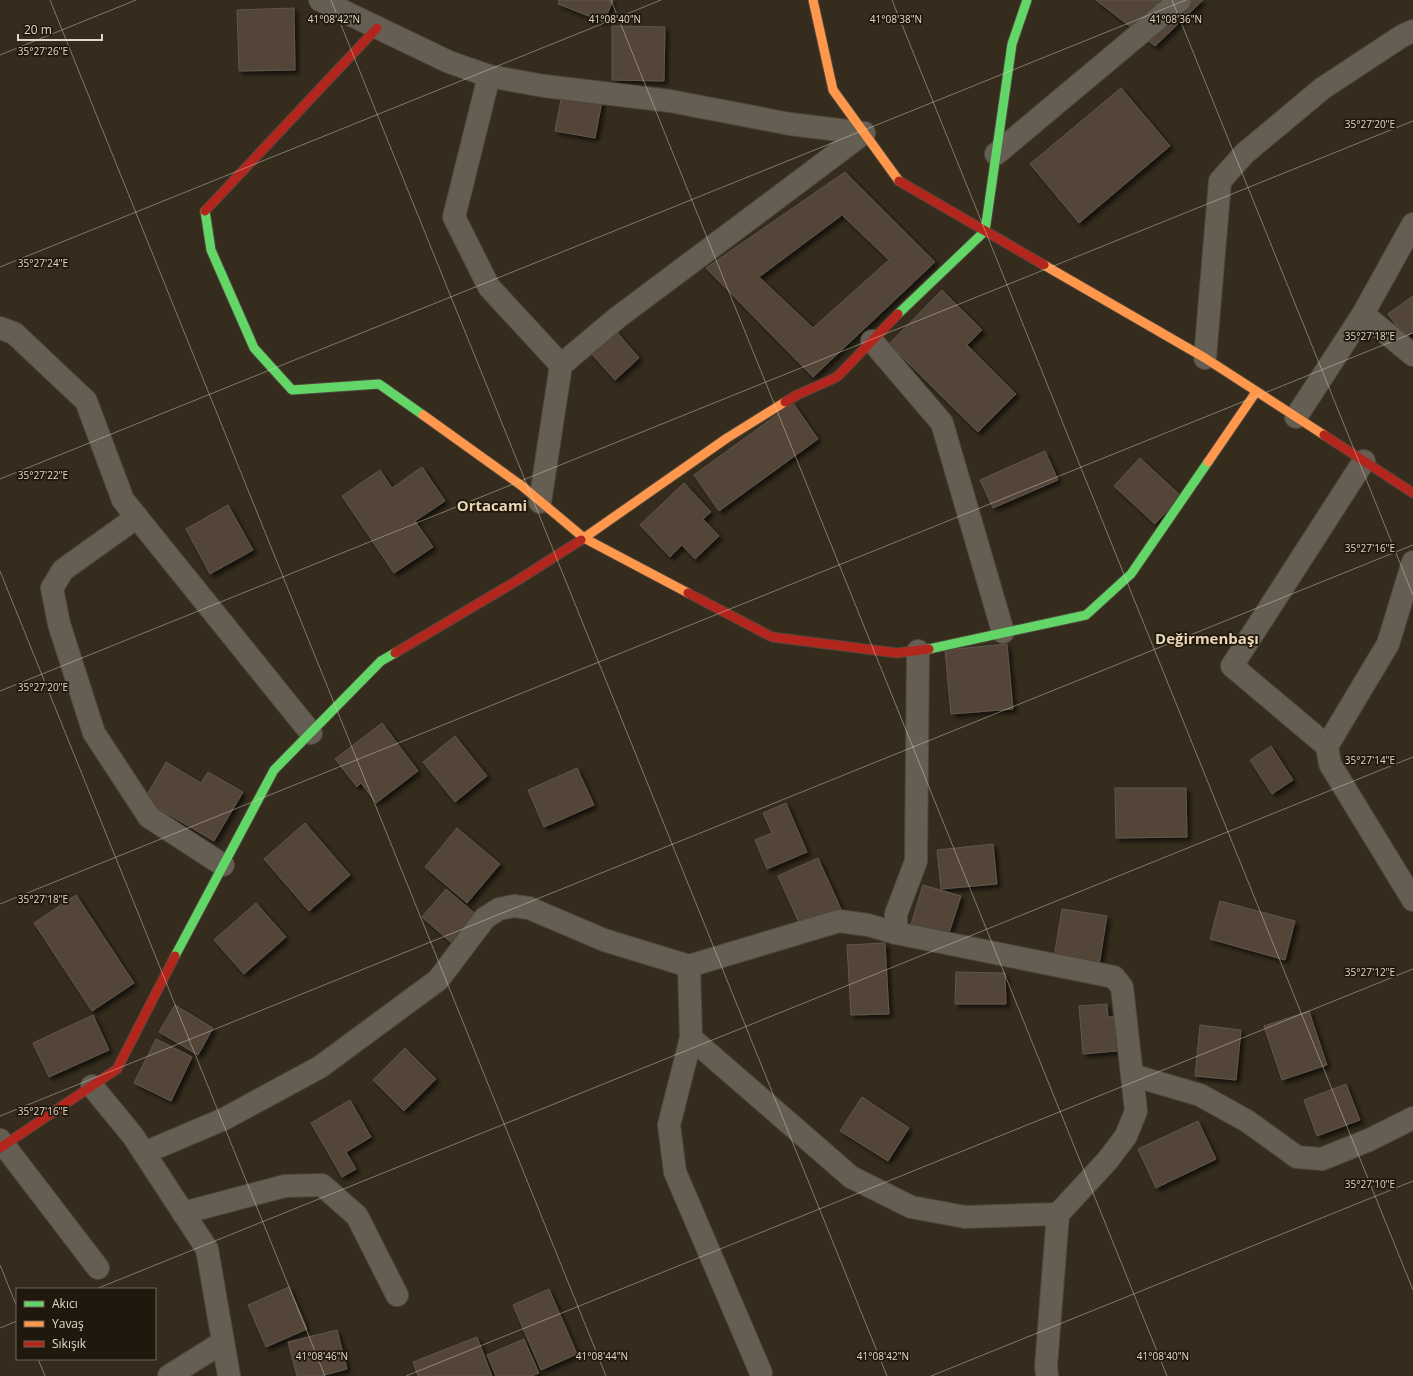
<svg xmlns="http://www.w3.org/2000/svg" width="1413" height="1376" viewBox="0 0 1413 1376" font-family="'Open Sans',sans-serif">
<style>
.building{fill:#524538;stroke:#61574c;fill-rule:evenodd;filter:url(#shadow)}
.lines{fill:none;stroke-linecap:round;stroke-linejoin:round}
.street-casing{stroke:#4f473b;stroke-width:24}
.fast-casing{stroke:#4f473b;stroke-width:11}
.slow-casing{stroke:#4f473b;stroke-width:11}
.jam-casing{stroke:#4f473b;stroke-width:11}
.street{stroke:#655e53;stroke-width:22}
.fast{stroke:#63d668;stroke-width:9}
.slow{stroke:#ff974d;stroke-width:9}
.jam{stroke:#b3261e;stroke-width:9}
.ticks{fill:none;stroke:#e1d7c7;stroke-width:1;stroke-opacity:0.45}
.labels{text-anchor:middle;stroke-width:3.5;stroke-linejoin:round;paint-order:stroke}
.district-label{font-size:15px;font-weight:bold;fill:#ead6b6;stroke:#20180d}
.ticks-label{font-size:10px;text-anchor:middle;fill:#e1d7c7;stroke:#20180d;stroke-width:3.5;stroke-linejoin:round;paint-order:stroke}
</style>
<defs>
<filter id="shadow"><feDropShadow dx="3.5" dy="3.5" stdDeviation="2" flood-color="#0009"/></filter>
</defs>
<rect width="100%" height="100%" fill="#352c1d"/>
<g class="building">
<path d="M 559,0 L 613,0 L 604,22 L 558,4 Z"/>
<path d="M 1096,0 L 1203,0 L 1155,46 Z"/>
<path d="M 294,8 L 295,70 L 239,71 L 237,10 Z"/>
<path d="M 612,26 L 665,27 L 664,81 L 612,80 Z"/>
<path d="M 1121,88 L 1170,146 L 1079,223 L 1030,164 Z"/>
<path d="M 562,94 L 602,101 L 595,138 L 555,131 Z"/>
<path d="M 845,172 L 935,262 L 813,377 L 706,268 ZM 842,215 L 889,260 L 813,328 L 759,277 Z"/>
<path d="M 942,290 L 982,330 L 967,345 L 1016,394 L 978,432 L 889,344 Z"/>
<path d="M 1413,296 L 1413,332 L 1405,337 L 1388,314 Z"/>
<path d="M 615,330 L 639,358 L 615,380 L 590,352 Z"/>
<path d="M 793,403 L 818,439 L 719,511 L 694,475 Z"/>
<path d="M 1045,451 L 1058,480 L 993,508 L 980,480 Z"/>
<path d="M 1140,458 L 1181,496 L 1155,524 L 1114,486 Z"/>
<path d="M 422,467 L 445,501 L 415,521 L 433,547 L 394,573 L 342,496 L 380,470 L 392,488 Z"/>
<path d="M 684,483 L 711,512 L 703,519 L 719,536 L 695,559 L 682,545 L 670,557 L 640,525 Z"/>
<path d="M 228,505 L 253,550 L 210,574 L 186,529 Z"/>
<path d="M 1007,644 L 1013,709 L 951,714 L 945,650 Z"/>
<path d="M 382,723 L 418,771 L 376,803 L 361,783 L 357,787 L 335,759 Z"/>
<path d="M 455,736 L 487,776 L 455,802 L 423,762 Z"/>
<path d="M 1271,746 L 1293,780 L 1272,794 L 1250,760 Z"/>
<path d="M 166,762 L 201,783 L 208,772 L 243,792 L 214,841 L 144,800 Z"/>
<path d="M 577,768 L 594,805 L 544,827 L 528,790 Z"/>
<path d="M 1115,788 L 1186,788 L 1187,837 L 1116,838 Z"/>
<path d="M 786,803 L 807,852 L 767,869 L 755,840 L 772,833 L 763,813 Z"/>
<path d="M 305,823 L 350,875 L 309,911 L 264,859 Z"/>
<path d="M 457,828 L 500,864 L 467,903 L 425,867 Z"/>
<path d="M 993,844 L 997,884 L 941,889 L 937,850 Z"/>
<path d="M 818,858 L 841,909 L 801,927 L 778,876 Z"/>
<path d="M 923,885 L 961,896 L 948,936 L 911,925 Z"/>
<path d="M 446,889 L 478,916 L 453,944 L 422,917 Z"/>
<path d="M 76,895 L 134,983 L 92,1011 L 34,923 Z"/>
<path d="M 1220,901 L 1295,921 L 1285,960 L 1210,939 Z"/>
<path d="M 256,903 L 286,937 L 244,974 L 214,940 Z"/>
<path d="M 1062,909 L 1107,916 L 1099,965 L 1054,958 Z"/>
<path d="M 885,943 L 889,1014 L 851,1015 L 847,945 Z"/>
<path d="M 956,972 L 1005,973 L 1006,1004 L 955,1004 Z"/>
<path d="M 1107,1004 L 1108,1017 L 1123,1016 L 1127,1050 L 1083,1054 L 1079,1006 Z"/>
<path d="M 175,1005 L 213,1028 L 198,1055 L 159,1032 Z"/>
<path d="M 1309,1011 L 1327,1065 L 1282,1080 L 1264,1026 Z"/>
<path d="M 93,1015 L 109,1050 L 49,1077 L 33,1043 Z"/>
<path d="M 1200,1025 L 1241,1030 L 1236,1080 L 1195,1076 Z"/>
<path d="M 156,1039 L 192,1057 L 171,1101 L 134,1083 Z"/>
<path d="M 405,1048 L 436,1079 L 404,1111 L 373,1080 Z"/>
<path d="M 1346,1084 L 1360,1120 L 1317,1136 L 1304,1100 Z"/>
<path d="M 862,1097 L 909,1128 L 888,1161 L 840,1131 Z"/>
<path d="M 350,1100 L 371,1137 L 346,1152 L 356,1169 L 342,1177 L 311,1123 Z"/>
<path d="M 1198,1121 L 1216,1159 L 1156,1188 L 1138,1149 Z"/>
<path d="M 289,1287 L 307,1329 L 266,1347 L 248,1305 Z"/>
<path d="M 549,1289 L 577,1354 L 541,1370 L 513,1305 Z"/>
<path d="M 337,1330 L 347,1369 L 321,1376 L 297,1376 L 288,1342 Z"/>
<path d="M 477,1337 L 492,1376 L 418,1376 L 413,1362 Z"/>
<path d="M 524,1339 L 539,1373 L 532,1376 L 496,1376 L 487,1355 Z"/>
</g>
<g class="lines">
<g class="street-casing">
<g id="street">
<path d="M 320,0 L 449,62 L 489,76 L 544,86 L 670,101 L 790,124 L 864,133"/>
<path d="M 489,76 L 454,217 L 489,287 L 561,365"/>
<path d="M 996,154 L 1180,0"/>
<path d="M 1363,314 L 1413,355"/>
<path d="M 0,328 L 14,333 L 86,401 L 123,500 L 311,733"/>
<path d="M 872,341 L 942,423 L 1003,632"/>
<path d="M 1205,358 L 1220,181 L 1245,153 L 1323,88 L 1402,36 L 1413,31"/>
<path d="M 1296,417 L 1363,314 L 1413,224"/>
<path d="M 540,502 L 561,365 L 617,318 L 864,133"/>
<path d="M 137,517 L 63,570 L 52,588 L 59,624 L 94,733 L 149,817 L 223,865"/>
<path d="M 1413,562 L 1388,644 L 1327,746 L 1330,764 L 1413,900"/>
<path d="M 1327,746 L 1232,666 L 1364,461"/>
<path d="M 896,933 L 896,914 L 916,861 L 918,651"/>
<path d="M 691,1038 L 851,1177 L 911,1207 L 965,1217 L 1058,1214"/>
<path d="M 1132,1075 L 1200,1095 L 1247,1121 L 1297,1157 L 1322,1159 L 1369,1140 L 1413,1118"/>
<path d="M 92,1086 L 133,1136 L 207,1249 L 229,1376"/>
<path d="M 0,1140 L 98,1268"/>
<path d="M 144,1153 L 224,1119 L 320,1067 L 438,980 L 485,918 L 499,909 L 514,906 L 529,908 L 604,940 L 689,966"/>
<path d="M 183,1213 L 285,1186 L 322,1185 L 357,1216 L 397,1295"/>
<path d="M 761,1373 L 675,1172 L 669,1125 L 691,1038 L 689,966 L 839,921 L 868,925 L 896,933 L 1114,977 L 1122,987 L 1136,1111 L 1126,1136 L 1107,1161 L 1058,1214 L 1046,1366 L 1047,1376"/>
<path d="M 169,1376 L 223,1342"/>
</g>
</g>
<g class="fast-casing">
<g id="fast">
<path d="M 205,211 L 211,250 L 254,348 L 292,390 L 379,384 L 423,415"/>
<path d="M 898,314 L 985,231 L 1012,44 L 1027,0"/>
<path d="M 929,649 L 1086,615 L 1131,574 L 1208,462"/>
<path d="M 175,956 L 274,770 L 381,661 L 395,653"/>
</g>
</g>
<g class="slow-casing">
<g id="slow">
<path d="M 813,0 L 833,90 L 899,181"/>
<path d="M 1044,265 L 1205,358 L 1324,435"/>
<path d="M 423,415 L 522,486 L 584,538 L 688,593"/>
<path d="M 1208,462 L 1256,392"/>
<path d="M 581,540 L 727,438 L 785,402"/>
</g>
</g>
<g class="jam-casing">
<g id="jam">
<path d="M 899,181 L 1044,265"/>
<path d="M 205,211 L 377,28"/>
<path d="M 785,402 L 797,395 L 837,377 L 898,314"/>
<path d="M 1324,435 L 1413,493"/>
<path d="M 688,593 L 772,637 L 897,653 L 929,649"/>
<path d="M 395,653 L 518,580 L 581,540"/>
<path d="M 0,1148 L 117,1069 L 175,956"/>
</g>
</g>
<use href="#street" class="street"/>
<use href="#fast" class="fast"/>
<use href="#slow" class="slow"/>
<use href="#jam" class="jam"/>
</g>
<path class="ticks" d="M 50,0 L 606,1376M 331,0 L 887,1376M 611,0 L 1167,1376M 892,0 L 1413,1290M 1172,0 L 1413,595M 0,55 L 136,0M 0,267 L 661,0M 0,479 L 1186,0M 0,571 L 325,1376M 0,691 L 1413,121M 0,904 L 1413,333M 0,1116 L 1413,545M 0,1265 L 17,1307M 96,1289 L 1413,757M 0,1328 L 17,1321M 38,1359 L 45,1376M 406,1376 L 1413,969M 931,1376 L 1413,1181"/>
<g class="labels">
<g class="district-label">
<text x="492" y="511">Ortacami</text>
<text x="1207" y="644">Değirmenbaşı</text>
</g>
</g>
<g class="ticks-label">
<text x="334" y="23">41°08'42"N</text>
<text x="615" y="23">41°08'40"N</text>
<text x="896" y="23">41°08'38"N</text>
<text x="1176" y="23">41°08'36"N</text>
<text x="43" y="55">35°27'26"E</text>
<text x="1370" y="128">35°27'20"E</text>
<text x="43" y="267">35°27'24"E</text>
<text x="1370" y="340">35°27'18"E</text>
<text x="43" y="479">35°27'22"E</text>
<text x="1370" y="552">35°27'16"E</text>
<text x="43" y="691">35°27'20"E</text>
<text x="1370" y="764">35°27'14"E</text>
<text x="43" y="903">35°27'18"E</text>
<text x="1370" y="976">35°27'12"E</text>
<text x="43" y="1115">35°27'16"E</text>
<text x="1370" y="1188">35°27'10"E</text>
<text x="322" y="1360">41°08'46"N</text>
<text x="602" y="1360">41°08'44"N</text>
<text x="883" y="1360">41°08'42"N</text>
<text x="1163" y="1360">41°08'40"N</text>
</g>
<rect x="16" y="1288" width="140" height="72" fill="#20180d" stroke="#6d6457"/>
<rect x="24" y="1301" width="20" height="6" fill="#63d668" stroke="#6d6457"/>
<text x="52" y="1308" font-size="12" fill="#e1d7c7">Akıcı</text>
<rect x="24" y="1321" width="20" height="6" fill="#ff974d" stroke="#6d6457"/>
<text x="52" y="1328" font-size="12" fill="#e1d7c7">Yavaş</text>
<rect x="24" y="1341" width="20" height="6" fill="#b3261e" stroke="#6d6457"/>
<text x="52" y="1348" font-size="12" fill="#e1d7c7">Sıkışık</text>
<path d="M18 34v6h84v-6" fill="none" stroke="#e1d7c7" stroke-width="2"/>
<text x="24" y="34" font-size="12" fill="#e1d7c7" stroke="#20180d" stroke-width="3" paint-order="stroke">20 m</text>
</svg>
